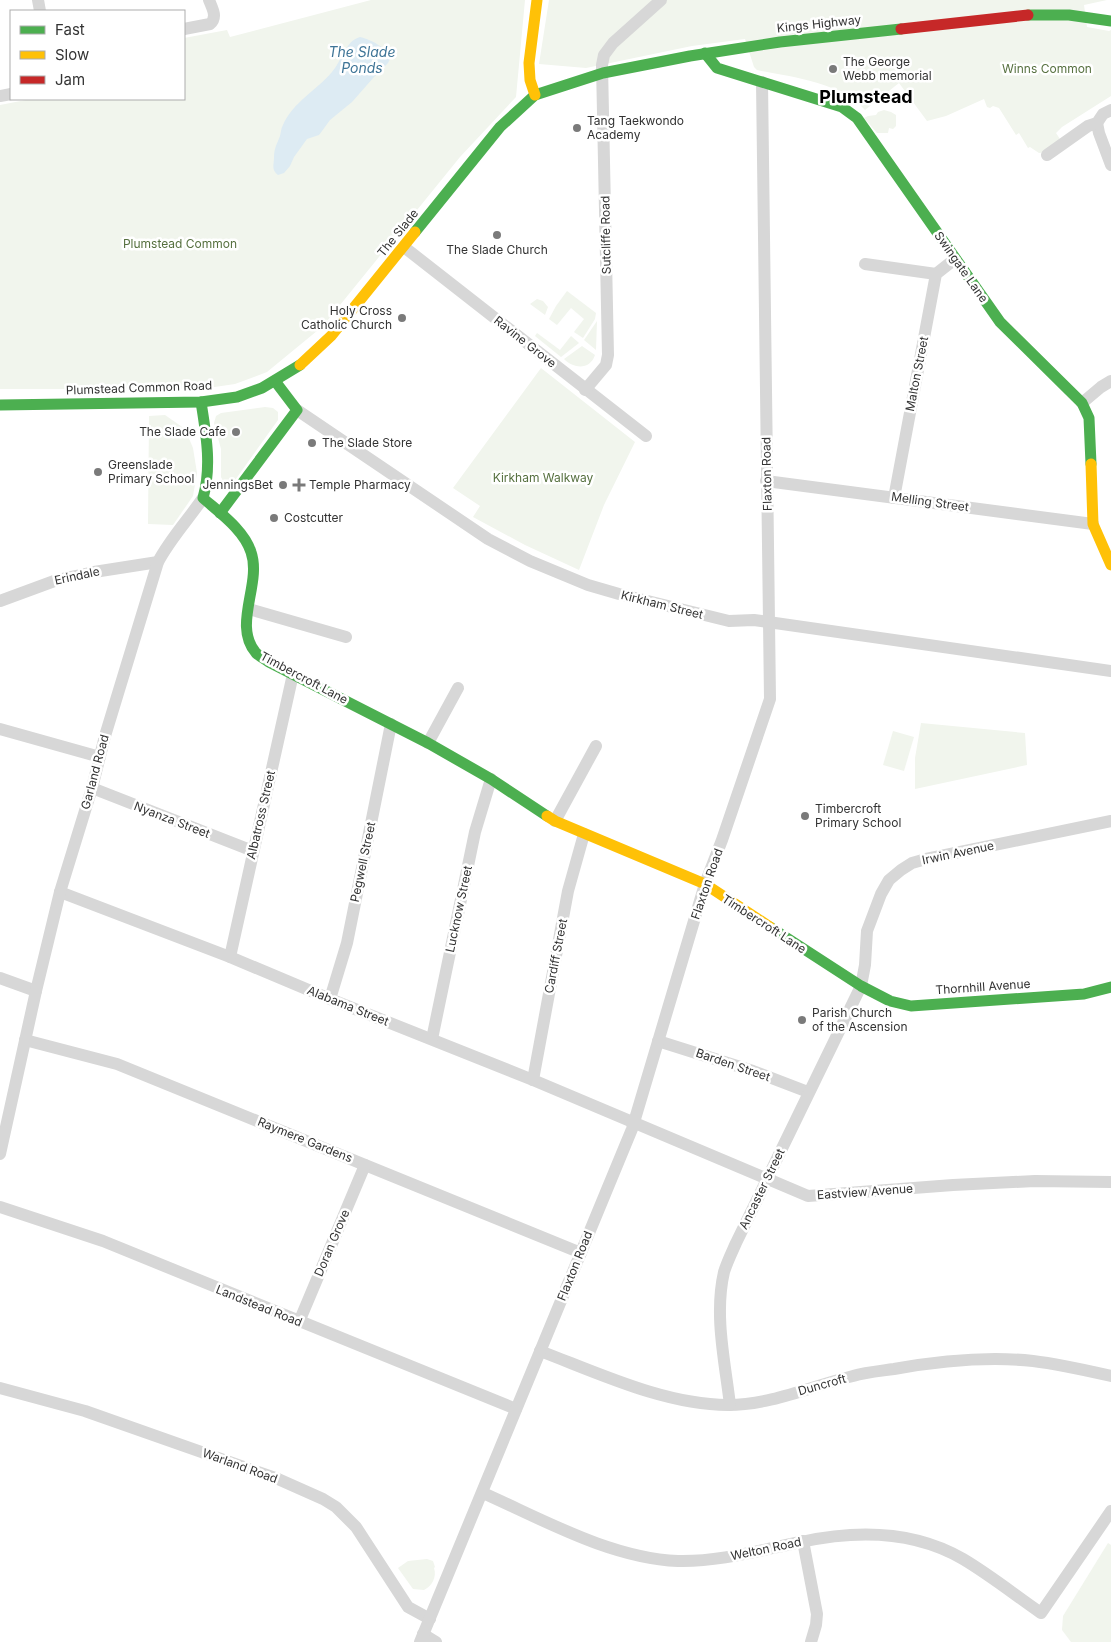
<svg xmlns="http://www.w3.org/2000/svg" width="1111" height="1642" viewBox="0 0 1111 1642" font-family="Inter,sans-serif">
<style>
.green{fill:#f1f5ed}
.water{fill:#ddebf3}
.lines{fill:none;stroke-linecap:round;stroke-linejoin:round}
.street{stroke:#d7d7d7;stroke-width:12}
.fast{stroke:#4caf50;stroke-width:11}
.slow{stroke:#ffc107;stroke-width:11}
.jam{stroke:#c62828;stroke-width:11}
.poi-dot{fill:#7a7a7a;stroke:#fff;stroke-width:2}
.labels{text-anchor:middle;stroke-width:5;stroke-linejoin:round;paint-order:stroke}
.street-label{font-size:12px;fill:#333;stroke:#fff}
.poi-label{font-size:12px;fill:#333;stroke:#fff;text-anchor:start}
.park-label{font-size:12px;fill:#56703f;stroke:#fff}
.water-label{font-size:14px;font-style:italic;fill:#3f7597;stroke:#fff}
.district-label{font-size:18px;font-weight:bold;fill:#000;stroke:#fff}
</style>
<rect width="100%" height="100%" fill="#fff"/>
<g class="green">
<path d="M 371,0 L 525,0 L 516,97 L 460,157 L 323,326 L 267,372 L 235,384 L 201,389 L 0,389 L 0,105 L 31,99 L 184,99 L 184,38 L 227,30 L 230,37 Z"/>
<path d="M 549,0 L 1107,0 L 1084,5 L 1087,27 L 1109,31 L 1111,30 L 1111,96 L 1062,127 L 1056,133 L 1060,139 L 1048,152 L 1039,153 L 1030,147 L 1028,148 L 1019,133 L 1016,135 L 999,108 L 993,106 L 990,108 L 987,107 L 984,99 L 946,116 L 927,121 L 899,83 L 865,110 C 841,82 791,77 757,70 L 754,67 L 745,39 L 692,46 L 586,68 L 539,64 Z"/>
<path d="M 884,110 L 891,112 L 896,115 L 896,126 L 893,129 L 889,128 L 888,133 L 877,133 L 864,118 L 868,116 L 876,115 L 878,112 Z"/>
<path d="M 567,291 L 596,313 L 595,319 L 583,338 L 574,332 L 584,319 L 571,308 L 557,325 L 549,319 L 556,306 Z"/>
<path d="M 537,299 L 543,301 L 548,307 L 545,315 L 530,304 Z"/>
<path d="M 597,321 L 596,350 L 584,340 Z"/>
<path d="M 537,333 L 560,350 L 571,336 L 579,343 L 561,357 L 535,336 Z"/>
<path d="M 582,346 L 595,355 C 590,370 574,369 564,359 Z"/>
<path d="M 541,368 L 635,442 L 604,505 L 579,570 L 525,545 L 473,517 L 480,506 L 453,488 Z"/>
<path d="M 265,407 L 273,408 L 278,412 L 278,420 L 233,483 L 224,483 L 221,477 L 221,449 L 214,423 L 216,416 L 221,413 Z"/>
<path d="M 165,415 L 185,429 L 193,448 L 197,473 L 193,496 L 173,525 L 148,524 L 149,416 Z"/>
<path d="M 921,723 L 1025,733 L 1027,765 L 915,789 L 915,758 Z"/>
<path d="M 893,731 L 914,737 L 904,771 L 883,765 Z"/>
<path d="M 1108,1543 L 1111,1545 L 1111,1642 L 1071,1642 L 1062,1630 L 1063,1616 Z"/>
<path d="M 427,1559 L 433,1561 L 435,1567 L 434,1568 C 437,1577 432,1586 424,1590 L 413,1589 L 398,1568 L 408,1561 Z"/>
</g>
<path class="water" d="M 360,37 C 371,40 387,47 390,59 L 388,63 L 374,77 L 352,102 L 330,120 L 322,131 L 319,135 L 307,139 L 294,157 L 290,166 L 284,173 L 278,175 C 271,170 274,164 274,158 C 274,148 277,144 280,136 C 281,132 281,128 283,125 C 293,102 316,91 332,72 C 342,61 345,41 360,37 Z"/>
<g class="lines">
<g class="street">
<path d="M 38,0 L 40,11"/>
<path d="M 184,29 L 210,24 C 218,17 212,8 209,0"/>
<path d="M 0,96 L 11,94"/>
<path d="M 1097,123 L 1099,133 L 1111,165"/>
<path d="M 1047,155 L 1088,126 L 1097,123 L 1103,114 L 1111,110"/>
<path d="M 404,247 L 646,436"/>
<path d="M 865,264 L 936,274"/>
<path d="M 585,390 L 606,365 L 608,355 L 602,65 L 604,55 L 613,43 L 661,0"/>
<path d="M 1082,403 L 1101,387 L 1111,381"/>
<path d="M 297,410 L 488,539 L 530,561 L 588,585 L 619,594 L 729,621 L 754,620 L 1111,671"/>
<path d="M 766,481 L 1093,524"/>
<path d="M 894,498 L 936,274 L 955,259"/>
<path d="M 0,601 L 57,580 L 94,572 L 158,562"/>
<path d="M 249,609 L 346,637"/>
<path d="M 0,729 L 100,757"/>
<path d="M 428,743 L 458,688"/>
<path d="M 92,788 L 253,851"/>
<path d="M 555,821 L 596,746"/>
<path d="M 60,892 L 230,957 L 330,999 L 533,1080 L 808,1196 L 953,1185 L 1035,1181 L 1111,1182"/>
<path d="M 230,957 L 293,674"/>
<path d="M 0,978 L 36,991"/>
<path d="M 330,999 L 347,943 L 391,724"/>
<path d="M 432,1039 L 475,832 L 491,779"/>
<path d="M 25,1040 L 117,1064 L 581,1253"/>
<path d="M 658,1041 L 753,1071 L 808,1092"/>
<path d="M 533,1080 L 568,891 L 584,834"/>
<path d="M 0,1154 L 36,991 L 60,892 L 92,788 L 105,736 L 158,562 C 170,539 188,520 203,498"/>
<path d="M 0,1207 L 103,1241 L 516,1409"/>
<path d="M 299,1322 L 365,1165"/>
<path d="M 540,1351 C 598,1373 665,1405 728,1405 C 771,1405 812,1386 853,1376 C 866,1372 880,1371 894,1369 C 939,1361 987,1356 1033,1361 C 1059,1364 1085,1370 1111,1376"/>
<path d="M 0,1388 L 85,1411 L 278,1479 L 323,1499 L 336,1507 L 356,1527 L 408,1607 L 430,1619"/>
<path d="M 730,1405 C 725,1362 714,1315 724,1272 C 727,1262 732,1252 736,1243 L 861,986 L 865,965 L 867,931 L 881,894 L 889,880 L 901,870 L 912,863 L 926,859 L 1111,821"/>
<path d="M 483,1493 C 544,1520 610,1558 678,1561 C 720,1562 760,1550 801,1542 C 856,1530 913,1530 963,1559 C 990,1575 1015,1595 1041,1613 L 1111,1511"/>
<path d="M 803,1541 L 817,1614 L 816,1625 L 811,1642"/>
<path d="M 423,1634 L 436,1642"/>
<path d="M 420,1642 L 632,1129 L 705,884 L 722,840 L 770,699 L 762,82"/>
</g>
<g class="fast">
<path d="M 1028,15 L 1069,15 L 1111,21"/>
<path d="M 705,53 L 717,68 L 842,107 L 857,118 L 1000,322 L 1082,403 L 1089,418 L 1091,464"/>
<path d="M 415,232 L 500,127 L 535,95 L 603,73 L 690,56 L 780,42 L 901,29"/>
<path d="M 201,402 C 206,434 212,466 203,498 C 220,513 244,530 251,552 C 262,584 232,625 256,653 C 260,657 265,659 269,662 L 428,743 L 491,779 L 547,816"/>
<path d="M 0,405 L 201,402 L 237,397 L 262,388 L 300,365"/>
<path d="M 220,513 L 297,410 L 275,381"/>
<path d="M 770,927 L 861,986 L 890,1001 L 911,1006 L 1084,994 L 1111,987"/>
</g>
<g class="slow">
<path d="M 535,95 L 530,80 L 529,63 L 537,0"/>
<path d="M 300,365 L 331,336 L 415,232"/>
<path d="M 1091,464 L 1093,524 L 1111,565"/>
<path d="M 547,816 L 555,821 L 705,884 L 770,927"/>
</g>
<path class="jam" d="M 901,29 L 1028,15"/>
</g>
<g class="poi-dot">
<circle cx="833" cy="69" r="5"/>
<circle cx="577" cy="128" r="5"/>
<circle cx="497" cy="235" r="5"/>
<circle cx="402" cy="318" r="5"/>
<circle cx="236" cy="432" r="5"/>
<circle cx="312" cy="443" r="5"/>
<circle cx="98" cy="472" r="5"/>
<circle cx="283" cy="485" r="5"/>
<path d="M296.5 477.5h5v5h5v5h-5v5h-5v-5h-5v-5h5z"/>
<circle cx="274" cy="518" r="5"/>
<circle cx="805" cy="816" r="5"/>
<circle cx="802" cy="1020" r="5"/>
</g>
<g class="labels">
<g class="street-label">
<text transform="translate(819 24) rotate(-6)" y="4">Kings Highway</text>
<text transform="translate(398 233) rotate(-51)" y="4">The Slade</text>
<text transform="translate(606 235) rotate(-91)" y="4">Sutcliffe Road</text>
<text transform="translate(961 267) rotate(55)" y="4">Swingate Lane</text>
<text transform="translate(525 342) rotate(38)" y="4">Ravine Grove</text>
<text transform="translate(917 374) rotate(-79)" y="4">Malton Street</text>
<text transform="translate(139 388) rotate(-2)" y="4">Plumstead Common Road</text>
<text transform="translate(767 474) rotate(-91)" y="4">Flaxton Road</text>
<text transform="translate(930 502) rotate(8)" y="4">Melling Street</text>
<text transform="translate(77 576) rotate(-12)" y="4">Erindale</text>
<text transform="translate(662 605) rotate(14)" y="4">Kirkham Street</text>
<text transform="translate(304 678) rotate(28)" y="4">Timbercroft Lane</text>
<text transform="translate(95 772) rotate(-75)" y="4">Garland Road</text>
<text transform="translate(261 815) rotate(-77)" y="4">Albatross Street</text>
<text transform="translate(172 820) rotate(21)" y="4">Nyanza Street</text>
<text transform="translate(958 853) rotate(-12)" y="4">Irwin Avenue</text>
<text transform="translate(363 862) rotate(-78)" y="4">Pegwell Street</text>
<text transform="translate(707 884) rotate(-71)" y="4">Flaxton Road</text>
<text transform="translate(459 909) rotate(-78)" y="4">Lucknow Street</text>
<text transform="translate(764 924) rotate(33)" y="4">Timbercroft Lane</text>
<text transform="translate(556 956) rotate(-79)" y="4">Cardiff Street</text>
<text transform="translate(983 987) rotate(-4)" y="4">Thornhill Avenue</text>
<text transform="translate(348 1006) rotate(22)" y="4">Alabama Street</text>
<text transform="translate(733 1065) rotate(19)" y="4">Barden Street</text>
<text transform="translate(305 1140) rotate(22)" y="4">Raymere Gardens</text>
<text transform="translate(762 1189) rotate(-64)" y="4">Ancaster Street</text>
<text transform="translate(865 1192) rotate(-4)" y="4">Eastview Avenue</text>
<text transform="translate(332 1243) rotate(-67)" y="4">Doran Grove</text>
<text transform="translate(575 1266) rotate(-68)" y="4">Flaxton Road</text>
<text transform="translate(259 1306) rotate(22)" y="4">Landstead Road</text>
<text transform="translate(822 1385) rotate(-16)" y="4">Duncroft</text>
<text transform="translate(240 1466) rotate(20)" y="4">Warland Road</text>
<text transform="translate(766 1549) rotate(-12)" y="4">Welton Road</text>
</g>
<g class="poi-label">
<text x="843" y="66">The George<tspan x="843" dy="14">Webb memorial</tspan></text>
<text x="587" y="125">Tang Taekwondo<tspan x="587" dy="14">Academy</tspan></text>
<text x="497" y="254" text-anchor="middle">The Slade Church</text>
<text x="392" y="315" text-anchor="end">Holy Cross<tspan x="392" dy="14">Catholic Church</tspan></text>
<text x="226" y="436" text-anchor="end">The Slade Cafe</text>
<text x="322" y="447">The Slade Store</text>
<text x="108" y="469">Greenslade<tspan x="108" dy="14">Primary School</tspan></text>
<text x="273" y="489" text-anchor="end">JenningsBet</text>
<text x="309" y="489">Temple Pharmacy</text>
<text x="284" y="522">Costcutter</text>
<text x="815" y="813">Timbercroft<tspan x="815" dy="14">Primary School</tspan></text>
<text x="812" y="1017">Parish Church<tspan x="812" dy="14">of the Ascension</tspan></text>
</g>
<g class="park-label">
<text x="1047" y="73">Winns Common</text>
<text x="180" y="248">Plumstead Common</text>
<text x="543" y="482">Kirkham Walkway</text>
</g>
<g class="water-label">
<text x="362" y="57">The Slade<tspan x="362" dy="16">Ponds</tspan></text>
</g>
<g class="district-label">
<text x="866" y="103">Plumstead</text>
</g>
</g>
<rect x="10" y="10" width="175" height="90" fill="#ffffff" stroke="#adadad"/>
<rect x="20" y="26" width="25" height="8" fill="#4caf50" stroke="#adadad"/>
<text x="55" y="35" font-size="15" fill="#333333">Fast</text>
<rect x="20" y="51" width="25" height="8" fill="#ffc107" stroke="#adadad"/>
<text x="55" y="60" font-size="15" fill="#333333">Slow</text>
<rect x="20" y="76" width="25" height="8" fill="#c62828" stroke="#adadad"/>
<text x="55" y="85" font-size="15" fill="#333333">Jam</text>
</svg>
